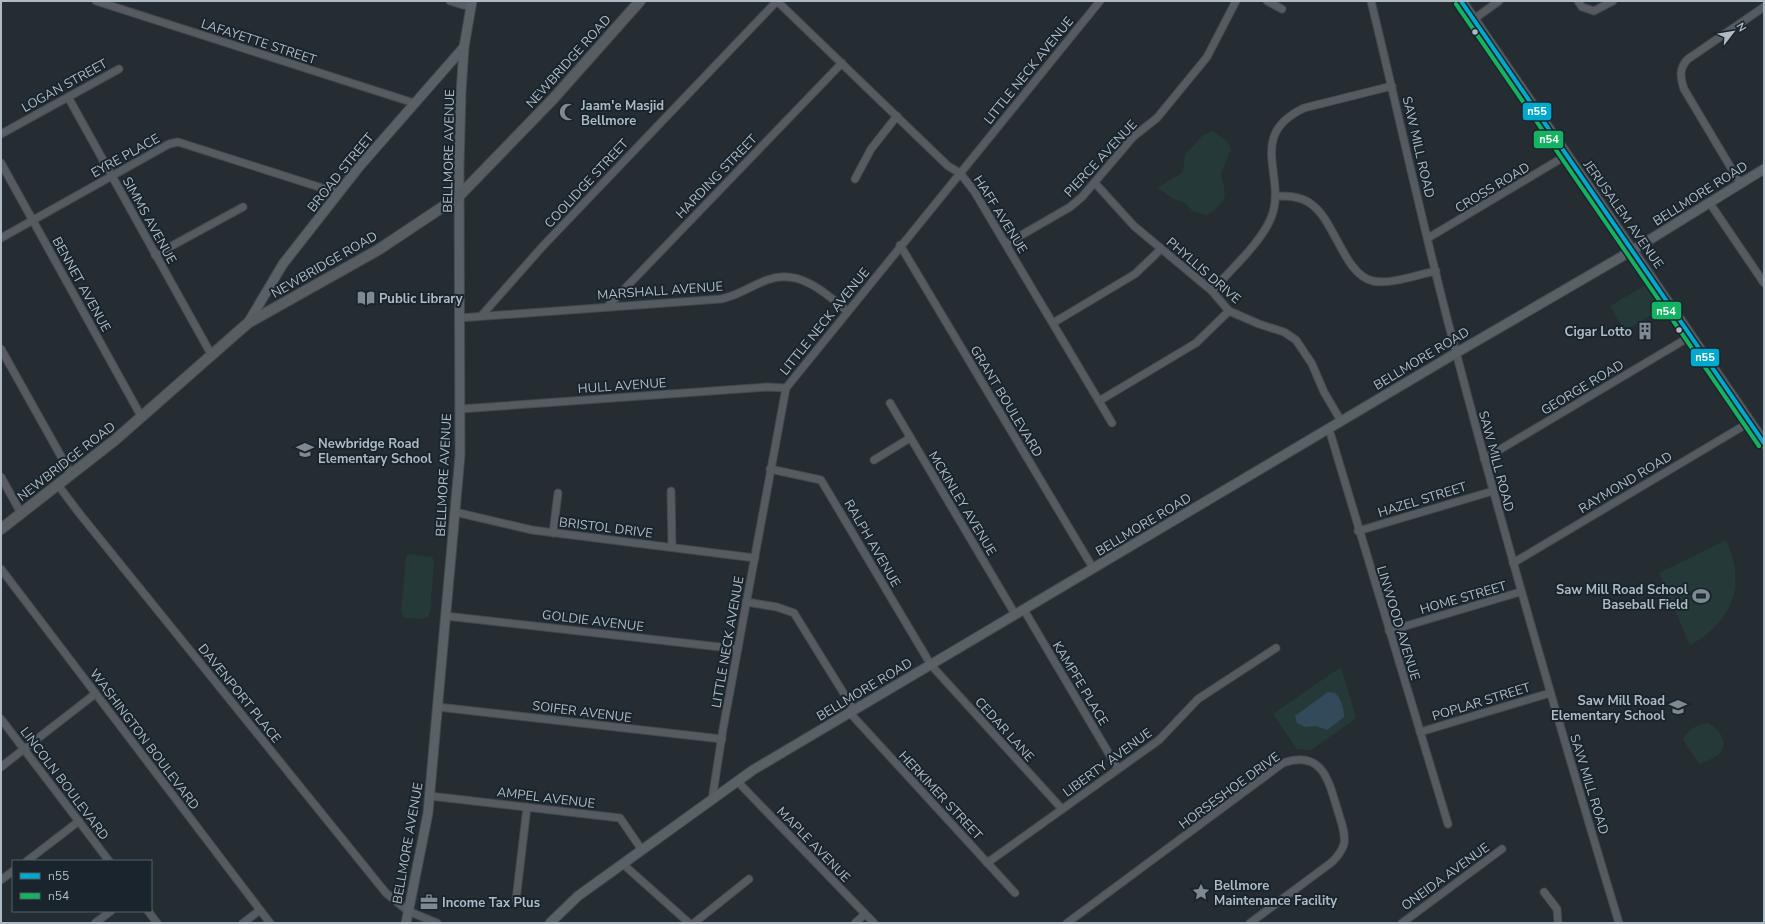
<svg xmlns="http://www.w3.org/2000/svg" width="1765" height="924" viewBox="0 0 1765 924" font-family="'Nunito Sans',sans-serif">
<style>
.green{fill:#253a38}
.water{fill:#334a5a}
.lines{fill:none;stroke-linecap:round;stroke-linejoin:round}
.street-casing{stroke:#42494c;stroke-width:9}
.secondary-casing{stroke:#42494c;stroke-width:11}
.primary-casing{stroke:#424a4f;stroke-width:12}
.street{stroke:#565b61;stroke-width:7}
.secondary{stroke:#596066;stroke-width:9}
.primary{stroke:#585d62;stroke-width:10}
.bus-1-casing{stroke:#19242c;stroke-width:7}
.bus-2-casing{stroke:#19242c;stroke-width:7}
.bus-1{stroke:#00a9ce;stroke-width:4}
.bus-2{stroke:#13b361;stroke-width:4}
.bus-dot{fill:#aebbc4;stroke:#19242c;stroke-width:1.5}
.labels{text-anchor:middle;stroke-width:4;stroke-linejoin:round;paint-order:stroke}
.street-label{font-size:13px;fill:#aebbc4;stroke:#19242c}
.poi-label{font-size:13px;font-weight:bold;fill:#aebbc4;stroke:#19242c;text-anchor:start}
.line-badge{stroke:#19242c;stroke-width:1.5}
.badge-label{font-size:11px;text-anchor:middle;font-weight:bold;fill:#fff}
</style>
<rect width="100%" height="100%" fill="#252d32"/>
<g class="green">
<path d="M 1212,131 L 1227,141 L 1231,149 L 1221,173 L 1225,193 L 1223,201 L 1213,211 L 1207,215 L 1194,212 L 1185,203 L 1172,198 L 1158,188 L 1183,172 L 1185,155 L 1202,136 Z"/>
<path d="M 1646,285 L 1662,308 L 1625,331 L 1610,306 Z"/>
<path d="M 1726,540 C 1747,585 1732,622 1690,645 L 1659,573 Z"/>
<path d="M 409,554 L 432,557 L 434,561 L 430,612 L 428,617 L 423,619 L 405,618 L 401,613 L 406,557 Z"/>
<path d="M 1341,667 L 1356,718 L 1311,750 L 1297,749 L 1273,714 Z"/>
<path d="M 1708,723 C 1717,728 1729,740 1721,751 C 1718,757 1706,761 1699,764 L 1683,739 C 1690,728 1696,725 1708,723 Z"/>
</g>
<path class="water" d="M 1328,692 L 1335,693 C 1341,699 1344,708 1344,717 L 1327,730 L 1316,726 L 1305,727 L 1297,723 L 1295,716 Z"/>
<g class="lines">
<g class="street-casing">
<g id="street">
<path d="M 96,1 L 414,103"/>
<path d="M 450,1 L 470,7"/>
<path d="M 777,1 L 948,166 L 960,173 L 974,191 L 1112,423"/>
<path d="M 1267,1 L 1282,9"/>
<path d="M 1371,1 C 1400,119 1425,238 1457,356 C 1507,546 1562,735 1619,923"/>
<path d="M 1578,1 L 1582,7 L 1594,11 L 1613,1"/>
<path d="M 1474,19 L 1499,1"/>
<path d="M 68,97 L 211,354"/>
<path d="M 1,134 L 119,69"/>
<path d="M 1,163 L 141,416"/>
<path d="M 855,179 L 871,149 L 897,116"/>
<path d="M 1095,183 L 1134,226 L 1212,291 L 1229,311 L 1259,324 L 1284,332 L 1296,340 L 1312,364 L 1324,392 L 1341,421"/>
<path d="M 1740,183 L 1684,89 C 1680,77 1679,68 1688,59 L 1764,7"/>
<path d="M 1276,196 C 1287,196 1301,196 1311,204 C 1335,220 1344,275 1373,281 C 1390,285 1419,274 1436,271"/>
<path d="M 1709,202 L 1764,283"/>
<path d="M 1,238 L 169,144 L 178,142 L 338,193"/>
<path d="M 1428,238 L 1567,155"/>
<path d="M 1006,244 L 1070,207 L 1082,197 L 1133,137 L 1157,118 L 1207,57 L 1236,1"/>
<path d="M 900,245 L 1093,568"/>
<path d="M 155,255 L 243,207"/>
<path d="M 1212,291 C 1230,270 1260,244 1271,218 C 1288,177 1245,136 1304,108 L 1392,86"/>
<path d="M 608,306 L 842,63"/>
<path d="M 482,315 L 542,247 L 777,1"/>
<path d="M 459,318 L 721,299 C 740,295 750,286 767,280 C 798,268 825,292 847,311"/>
<path d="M 1053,323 L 1135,274 L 1161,249"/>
<path d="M 1,349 L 71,474"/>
<path d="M 1099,401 L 1196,343 L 1229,311"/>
<path d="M 890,403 L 1015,614"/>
<path d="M 460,409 L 767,387 L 786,388"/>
<path d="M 1329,429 L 1448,824"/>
<path d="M 1484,459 L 1691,336"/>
<path d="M 874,460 L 910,438"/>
<path d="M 770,469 L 821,480 L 931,665 L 1062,809"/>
<path d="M 1,477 L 21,513"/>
<path d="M 58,485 L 79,513 L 386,893 L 408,911 L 437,923"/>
<path d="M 671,491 L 672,547"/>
<path d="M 455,512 L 532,530 L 755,558"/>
<path d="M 1358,531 L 1493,491"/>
<path d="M 553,533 L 558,493"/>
<path d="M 1513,563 L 1750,422"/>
<path d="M 1,569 L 270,923"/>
<path d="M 746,602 L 777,607 L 794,613 L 854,710"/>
<path d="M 1024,610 L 1118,769"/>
<path d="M 446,616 L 738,649"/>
<path d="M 1389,631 L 1520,592"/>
<path d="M 438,707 L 722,739"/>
<path d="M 850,713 L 1015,893"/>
<path d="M 1,719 L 109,861"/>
<path d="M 1420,732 L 1550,693"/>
<path d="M 1,767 L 95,694"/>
<path d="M 737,781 L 874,923"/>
<path d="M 430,796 L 620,818 L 642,850"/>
<path d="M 712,800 L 723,729 L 786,388 L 1100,1"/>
<path d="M 27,861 L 79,821"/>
<path d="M 987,863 L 1159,740 L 1198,699 L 1276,648"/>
<path d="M 624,865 L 689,923"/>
<path d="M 1,880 L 13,871"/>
<path d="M 1544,892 L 1557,909 L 1558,923"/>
<path d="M 516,900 L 527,807"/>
<path d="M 148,911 L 157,923"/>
<path d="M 95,923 L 111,911"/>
<path d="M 243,923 L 260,910"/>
<path d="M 694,923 L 749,879"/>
<path d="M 855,923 L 865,914"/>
<path d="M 1067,923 L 1283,763 C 1321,750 1328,778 1337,808 C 1340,819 1346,832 1344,844 C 1342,851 1337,857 1332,862 L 1250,923"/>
<path d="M 1402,923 L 1502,849"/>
</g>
</g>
<g class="secondary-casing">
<g id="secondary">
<path d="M 248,323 L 283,264 L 359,167 L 464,47"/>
<path d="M 406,923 L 428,813 L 460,455 L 459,167 L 461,93 L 464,47 L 472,1"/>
<path d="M 550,923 L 578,896 L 753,770 L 1456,353 L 1633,250 L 1764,169"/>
</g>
</g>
<g class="primary-casing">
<g id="primary">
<path d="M 1461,1 L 1764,443"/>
<path d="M 1,529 L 115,440 L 248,323 L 378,250 L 459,196 L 553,99 L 640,1"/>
</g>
</g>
<use href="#street" class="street"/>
<use href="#secondary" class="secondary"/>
<use href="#primary" class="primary"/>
<g class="bus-1-casing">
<path id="bus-1" d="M 1461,1 L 1764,443"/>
</g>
<g class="bus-2-casing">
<path id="bus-2" d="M 1456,4 L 1759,446"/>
</g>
<use href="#bus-1" class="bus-1"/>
<use href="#bus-2" class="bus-2"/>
</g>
<defs>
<g id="mosque-bare" transform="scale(1.38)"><path d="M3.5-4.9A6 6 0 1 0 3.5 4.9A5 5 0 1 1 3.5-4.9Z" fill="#7e8991" stroke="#19242c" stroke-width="2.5" paint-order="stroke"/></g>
<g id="library-bare" transform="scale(1.38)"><path d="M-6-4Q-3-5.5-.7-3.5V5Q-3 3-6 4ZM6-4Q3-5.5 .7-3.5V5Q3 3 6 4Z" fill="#7e8991" stroke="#19242c" stroke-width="2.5" paint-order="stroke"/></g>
<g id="building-bare" transform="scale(1.38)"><path d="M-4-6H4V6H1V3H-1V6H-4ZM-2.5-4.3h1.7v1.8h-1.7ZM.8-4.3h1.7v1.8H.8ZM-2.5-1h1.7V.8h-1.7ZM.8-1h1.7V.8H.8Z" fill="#7e8991" stroke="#19242c" stroke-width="2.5" paint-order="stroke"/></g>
<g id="school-bare" transform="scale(1.38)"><path d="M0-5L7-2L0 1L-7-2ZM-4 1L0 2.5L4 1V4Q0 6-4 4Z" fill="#7e8991" stroke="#19242c" stroke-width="2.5" paint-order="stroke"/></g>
<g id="stadium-bare" transform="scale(1.38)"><path d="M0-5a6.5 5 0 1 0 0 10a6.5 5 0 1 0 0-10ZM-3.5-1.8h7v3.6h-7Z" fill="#7e8991" stroke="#19242c" stroke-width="2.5" paint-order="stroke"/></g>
<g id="sight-bare" transform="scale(1.38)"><path d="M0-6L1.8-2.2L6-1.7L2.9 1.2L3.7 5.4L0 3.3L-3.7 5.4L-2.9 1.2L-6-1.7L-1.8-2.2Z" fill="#7e8991" stroke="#19242c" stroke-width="2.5" paint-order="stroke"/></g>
<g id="office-bare" transform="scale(1.38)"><path d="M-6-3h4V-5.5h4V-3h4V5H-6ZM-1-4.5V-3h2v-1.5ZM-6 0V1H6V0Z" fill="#7e8991" stroke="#19242c" stroke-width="2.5" paint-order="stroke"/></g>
</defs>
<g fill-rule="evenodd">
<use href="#mosque-bare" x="568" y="112"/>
<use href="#library-bare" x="366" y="298"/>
<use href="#building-bare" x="1645" y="331"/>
<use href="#school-bare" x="305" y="450"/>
<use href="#stadium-bare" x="1701" y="596"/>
<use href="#school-bare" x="1678" y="707"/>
<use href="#sight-bare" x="1201" y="892"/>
<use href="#office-bare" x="429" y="902"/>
</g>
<g class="bus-dot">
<circle cx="1475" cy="32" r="3.5"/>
<circle cx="1679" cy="330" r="3.5"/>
</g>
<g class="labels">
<g class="street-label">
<text transform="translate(259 41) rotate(18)" y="5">LAFAYETTE STREET</text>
<text transform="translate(568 61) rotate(-48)" y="5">NEWBRIDGE ROAD</text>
<text transform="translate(1028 70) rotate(-51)" y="5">LITTLE NECK AVENUE</text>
<text transform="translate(64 85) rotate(-29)" y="5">LOGAN STREET</text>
<text transform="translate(1419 147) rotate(77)" y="5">SAW MILL ROAD</text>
<text transform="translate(448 151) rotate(-89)" y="5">BELLMORE AVENUE</text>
<text transform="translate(125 155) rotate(-29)" y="5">EYRE PLACE</text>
<text transform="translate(1100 158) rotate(-47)" y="5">PIERCE AVENUE</text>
<text transform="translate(340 172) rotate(-51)" y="5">BROAD STREET</text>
<text transform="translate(716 176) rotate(-46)" y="5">HARDING STREET</text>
<text transform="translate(586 183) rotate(-47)" y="5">COOLIDGE STREET</text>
<text transform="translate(1492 187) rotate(-31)" y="5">CROSS ROAD</text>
<text transform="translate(1700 193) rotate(-32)" y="5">BELLMORE ROAD</text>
<text transform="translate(1001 214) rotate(58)" y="5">HAFF AVENUE</text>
<text transform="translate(1624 214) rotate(55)" y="5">JERUSALEM AVENUE</text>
<text transform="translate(150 220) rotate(61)" y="5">SIMMS AVENUE</text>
<text transform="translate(324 264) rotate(-30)" y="5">NEWBRIDGE ROAD</text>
<text transform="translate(1204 270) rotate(41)" y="5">PHYLLIS DRIVE</text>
<text transform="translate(82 284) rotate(61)" y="5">BENNET AVENUE</text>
<text transform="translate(660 290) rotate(-4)" y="5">MARSHALL AVENUE</text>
<text transform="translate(824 321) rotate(-51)" y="5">LITTLE NECK AVENUE</text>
<text transform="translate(1421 358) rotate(-31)" y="5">BELLMORE ROAD</text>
<text transform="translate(622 385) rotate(-4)" y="5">HULL AVENUE</text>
<text transform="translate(1582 387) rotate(-31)" y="5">GEORGE ROAD</text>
<text transform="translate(1007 401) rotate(59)" y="5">GRANT BOULEVARD</text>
<text transform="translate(66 461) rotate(-38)" y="5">NEWBRIDGE ROAD</text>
<text transform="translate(1497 461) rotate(75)" y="5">SAW MILL ROAD</text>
<text transform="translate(443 475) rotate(-87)" y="5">BELLMORE AVENUE</text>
<text transform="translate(1625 482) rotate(-31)" y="5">RAYMOND ROAD</text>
<text transform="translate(1422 499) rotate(-17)" y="5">HAZEL STREET</text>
<text transform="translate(963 503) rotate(59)" y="5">MCKINLEY AVENUE</text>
<text transform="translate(1143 524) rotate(-31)" y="5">BELLMORE ROAD</text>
<text transform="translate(606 527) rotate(7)" y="5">BRISTOL DRIVE</text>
<text transform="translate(873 543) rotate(60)" y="5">RALPH AVENUE</text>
<text transform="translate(1463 597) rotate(-16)" y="5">HOME STREET</text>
<text transform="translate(593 620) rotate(7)" y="5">GOLDIE AVENUE</text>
<text transform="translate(1399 623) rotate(73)" y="5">LINWOOD AVENUE</text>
<text transform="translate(727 642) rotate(-80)" y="5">LITTLE NECK AVENUE</text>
<text transform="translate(1081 683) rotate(59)" y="5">KAMPFE PLACE</text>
<text transform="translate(864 689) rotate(-31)" y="5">BELLMORE ROAD</text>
<text transform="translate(240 693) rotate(51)" y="5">DAVENPORT PLACE</text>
<text transform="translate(1481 701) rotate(-17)" y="5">POPLAR STREET</text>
<text transform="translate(582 711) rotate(7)" y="5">SOIFER AVENUE</text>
<text transform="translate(1005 729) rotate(48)" y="5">CEDAR LANE</text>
<text transform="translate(145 739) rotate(53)" y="5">WASHINGTON BOULEVARD</text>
<text transform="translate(1107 762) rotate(-36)" y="5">LIBERTY AVENUE</text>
<text transform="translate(65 783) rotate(53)" y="5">LINCOLN BOULEVARD</text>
<text transform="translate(1590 784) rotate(73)" y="5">SAW MILL ROAD</text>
<text transform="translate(1229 790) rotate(-36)" y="5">HORSESHOE DRIVE</text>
<text transform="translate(941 795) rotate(47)" y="5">HERKIMER STREET</text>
<text transform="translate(546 797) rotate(7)" y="5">AMPEL AVENUE</text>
<text transform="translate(407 843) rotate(-80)" y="5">BELLMORE AVENUE</text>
<text transform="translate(814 844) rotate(46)" y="5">MAPLE AVENUE</text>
<text transform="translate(1445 876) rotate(-36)" y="5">ONEIDA AVENUE</text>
</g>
<g class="poi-label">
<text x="581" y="110">Jaam'e Masjid<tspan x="581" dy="15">Bellmore</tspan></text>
<text x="379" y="303">Public Library</text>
<text x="1632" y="336" text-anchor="end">Cigar Lotto</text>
<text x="318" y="448">Newbridge Road<tspan x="318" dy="15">Elementary School</tspan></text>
<text x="1688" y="594" text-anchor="end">Saw Mill Road School<tspan x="1688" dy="15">Baseball Field</tspan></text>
<text x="1665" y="705" text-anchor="end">Saw Mill Road<tspan x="1665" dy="15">Elementary School</tspan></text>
<text x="1214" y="890">Bellmore<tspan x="1214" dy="15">Maintenance Facility</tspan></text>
<text x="442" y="907">Income Tax Plus</text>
</g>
</g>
<g class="line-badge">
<rect x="1522" y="102" width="30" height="19" rx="4" fill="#00a9ce"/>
<rect x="1533" y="130" width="31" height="19" rx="4" fill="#13b361"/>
<rect x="1651" y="301" width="31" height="19" rx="4" fill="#13b361"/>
<rect x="1690" y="348" width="30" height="19" rx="4" fill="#00a9ce"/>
</g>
<g class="badge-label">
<text x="1537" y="115">n55</text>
<text x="1549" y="143">n54</text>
<text x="1666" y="315">n54</text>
<text x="1705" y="361">n55</text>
</g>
<rect width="1765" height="924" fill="none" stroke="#aebbc4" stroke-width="4"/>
<rect x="12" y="860" width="140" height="52" fill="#19242c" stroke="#556069"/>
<rect x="20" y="873" width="20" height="6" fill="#00a9ce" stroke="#556069"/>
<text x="48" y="880" font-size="12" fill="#aebbc4">n55</text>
<rect x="20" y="893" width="20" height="6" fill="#13b361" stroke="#556069"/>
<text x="48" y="900" font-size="12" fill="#aebbc4">n54</text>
<g transform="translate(1733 32) rotate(59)" stroke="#19242c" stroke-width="3" paint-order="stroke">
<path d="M0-3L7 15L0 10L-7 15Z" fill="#aebbc4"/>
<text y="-6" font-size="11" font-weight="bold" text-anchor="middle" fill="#aebbc4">N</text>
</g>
</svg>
